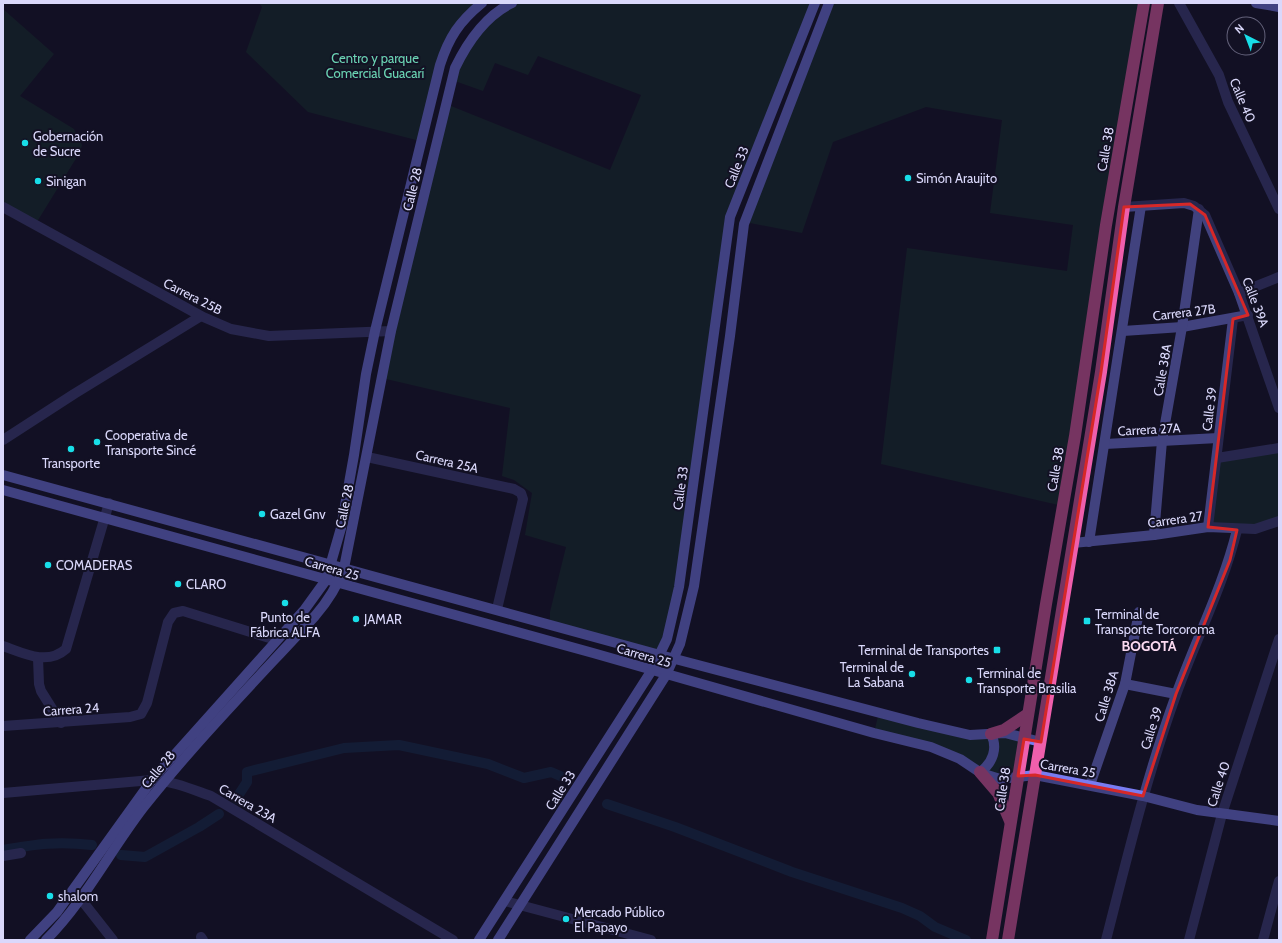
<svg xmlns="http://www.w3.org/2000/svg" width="1282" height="943" viewBox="0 0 1282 943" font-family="Cabin,sans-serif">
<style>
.green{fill:#152d2b}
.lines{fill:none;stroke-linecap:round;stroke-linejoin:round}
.canal{stroke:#152c4a;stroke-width:10}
.street{stroke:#41427e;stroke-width:10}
.secondary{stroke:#797cf1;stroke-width:10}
.highway{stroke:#ef5fac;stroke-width:12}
.marked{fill:none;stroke:#d62828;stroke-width:3;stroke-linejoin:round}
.poi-dot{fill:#18dee8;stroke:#131124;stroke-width:1.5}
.labels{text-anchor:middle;stroke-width:4;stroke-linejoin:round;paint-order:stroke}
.park-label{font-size:13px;fill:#6bd4b4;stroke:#131124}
.street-label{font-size:13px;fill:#dad8fb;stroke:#131124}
.poi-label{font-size:13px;fill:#dad8fb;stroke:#131124;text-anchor:start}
.neighbourhood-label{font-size:14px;font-weight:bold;fill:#fbdaf1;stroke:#131124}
</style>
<rect width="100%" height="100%" fill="#131124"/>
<g class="green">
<path d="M 259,3 L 482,3 L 457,26 L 420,141 L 308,112 L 246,52 L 262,7 Z"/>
<path d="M 512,3 L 815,3 L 730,217 L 679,587 L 660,655 L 550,624 L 550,612 L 566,547 L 525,535 L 532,493 L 514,480 L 502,476 L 510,408 L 382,378 L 446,104 L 610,170 L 641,95 L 538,56 L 528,75 L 495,63 L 483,91 L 452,80 L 463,51 Z"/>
<path d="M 829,3 L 1144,3 L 1063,506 L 881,464 L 907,248 L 1067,271 L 1073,225 L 990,213 L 1002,120 L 926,107 L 833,142 L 802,233 L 745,222 Z"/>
<path d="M 3,9 L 54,54 L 20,96 L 74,129 L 82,145 L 80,152 L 35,225 L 3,207 Z"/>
<path d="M 1279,448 L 1279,521 L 1273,524 L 1208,527 L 1217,458 Z"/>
<path d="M 879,712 L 918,723 L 1024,739 L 1017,782 L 960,759 L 874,733 Z"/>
</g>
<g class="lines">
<g class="canal">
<path d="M 236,799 L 247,782 L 247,772 L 344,748 L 399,745 L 488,764 L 524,778 L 551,772 L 565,778"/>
<path d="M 607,804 L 675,827 L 792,872 L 902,908 L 920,916 L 935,927 L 966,940"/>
<path d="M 3,850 C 37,844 57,841 92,845"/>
<path d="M 121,855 L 145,857 L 199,827 L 219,814"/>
</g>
<g class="street">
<path d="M 1179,3 L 1219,75 L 1228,102 L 1279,209"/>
<path d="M 3,207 L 201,316 L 231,329 L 269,336 L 391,331"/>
<path d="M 1124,207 L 1184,203 L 1194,206 L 1205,215 L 1239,293 L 1279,408"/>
<path d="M 1239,293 L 1279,277"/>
<path d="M 1123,331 L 1182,327 L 1248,315"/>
<path d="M 3,440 L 74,394 L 201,316"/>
<path d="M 1105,444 L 1218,438"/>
<path d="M 367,457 L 514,489 L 521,493 L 523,499 L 497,609"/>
<path d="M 1217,458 L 1279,448"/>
<path d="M 1208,527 L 1233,319"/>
<path d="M 1154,535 L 1162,441 L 1182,327 L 1199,209"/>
<path d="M 1089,542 L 1141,206"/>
<path d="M 1073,543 L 1154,535 L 1208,527 L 1255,529 L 1279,521"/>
<path d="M 3,646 C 23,653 47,666 66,649 L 109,503"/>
<path d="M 38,658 L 39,684 L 41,691 L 61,723"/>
<path d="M 1125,684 L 1176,694"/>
<path d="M 3,726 L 130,717 L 141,714 L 147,703 L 168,622 L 174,613 L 183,611 L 276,640"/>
<path d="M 1090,785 L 1125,684 L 1139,612"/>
<path d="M 3,793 L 152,780 C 173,781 191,789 211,796 L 453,940"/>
<path d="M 3,856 L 21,853"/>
<path d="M 80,898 L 113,940"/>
<path d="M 505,901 L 651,940"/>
<path d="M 201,937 L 203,940"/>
<path d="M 1106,940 C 1127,858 1147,775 1176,695 C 1196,639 1223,587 1237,530"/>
<path d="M 1189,940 L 1222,814 L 1279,639"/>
<path d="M 1263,940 L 1279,881"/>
</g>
<g class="secondary">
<path d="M 1256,3 L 1279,7"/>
<path d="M 3,475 L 660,655 L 918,723 L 970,735 L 1005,733 L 1041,742"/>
<path d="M 3,490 L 593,653 L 874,733 L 931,747 L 960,759 L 981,773 L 1000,779 L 1035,775 L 1143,796 L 1197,810 L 1279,821"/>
<path d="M 980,772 C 993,763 998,748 991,734"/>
<path d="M 30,940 L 57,912 L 152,780 L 305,609 L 326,580 L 341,528 L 354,455 L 366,374 L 375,331 L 440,65 C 449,37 459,22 482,3"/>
<path d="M 46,940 C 84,902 110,851 143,808 C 196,741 257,679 315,616 C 328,601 337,587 344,568 L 391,331 L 455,68 C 468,41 485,16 512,3"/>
<path d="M 479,940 L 652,670 L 667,639 L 679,587 L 730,217 L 815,3"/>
<path d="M 498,940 L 666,675 L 680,644 L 694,586 L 730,336 L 744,224 L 829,3"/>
</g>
<g class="highway">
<path d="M 991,734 L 1004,730 L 1028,714"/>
<path d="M 980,772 L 998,793 L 1010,821"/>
<path d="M 992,940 L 1046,604 L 1075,436 L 1106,225 L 1144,3"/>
<path d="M 1008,940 L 1101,372 L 1124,207 L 1158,3"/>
</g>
</g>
<path d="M0 0H1282V943H0ZM 1190,204 L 1205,215 L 1248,315 L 1233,319 L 1208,527 L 1237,530 L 1230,560 L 1176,694 L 1143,796 L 1035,775 L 1018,776 L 1024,739 L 1041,742 L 1101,372 L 1124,207 Z" fill="#131124" fill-opacity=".55" fill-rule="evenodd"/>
<path class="marked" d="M 1190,204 L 1205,215 L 1248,315 L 1233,319 L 1208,527 L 1237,530 L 1230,560 L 1176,694 L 1143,796 L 1035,775 L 1018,776 L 1024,739 L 1041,742 L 1101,372 L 1124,207 Z"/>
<g class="poi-dot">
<circle cx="25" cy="143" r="4"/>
<circle cx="908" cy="178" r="4"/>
<circle cx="38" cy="181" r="4"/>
<circle cx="97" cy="442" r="4"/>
<circle cx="71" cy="449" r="4"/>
<circle cx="262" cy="514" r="4"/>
<circle cx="48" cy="565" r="4"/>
<circle cx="178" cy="584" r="4"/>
<circle cx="285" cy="603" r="4"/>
<circle cx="356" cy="619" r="4"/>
<rect x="1083" y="617" width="8" height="8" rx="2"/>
<rect x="993" y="646" width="8" height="8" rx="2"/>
<circle cx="912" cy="674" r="4"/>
<circle cx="969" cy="680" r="4"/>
<circle cx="50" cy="896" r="4"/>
<circle cx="566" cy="919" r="4"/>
</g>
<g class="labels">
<g class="park-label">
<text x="375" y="63">Centro y parque<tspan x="375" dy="15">Comercial Guacarí</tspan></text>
</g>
<g class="street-label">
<text transform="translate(1243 100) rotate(67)" y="5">Calle 40</text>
<text transform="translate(1105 149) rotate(-80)" y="5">Calle 38</text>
<text transform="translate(736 167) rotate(-68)" y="5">Calle 33</text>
<text transform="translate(412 189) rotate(-76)" y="5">Calle 28</text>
<text transform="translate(193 296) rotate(27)" y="5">Carrera 25B</text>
<text transform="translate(1256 302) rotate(69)" y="5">Calle 39A</text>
<text transform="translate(1184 312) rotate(-7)" y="5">Carrera 27B</text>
<text transform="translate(1162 370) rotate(-80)" y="5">Calle 38A</text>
<text transform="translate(1209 409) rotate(-83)" y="5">Calle 39</text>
<text transform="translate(1149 429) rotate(-3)" y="5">Carrera 27A</text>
<text transform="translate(447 461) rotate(13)" y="5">Carrera 25A</text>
<text transform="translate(1055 469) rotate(-80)" y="5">Calle 38</text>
<text transform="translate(680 488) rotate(-82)" y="5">Calle 33</text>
<text transform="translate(344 506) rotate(-78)" y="5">Calle 28</text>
<text transform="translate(1175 519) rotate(-8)" y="5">Carrera 27</text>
<text transform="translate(332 568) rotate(16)" y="5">Carrera 25</text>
<text transform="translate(644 655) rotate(16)" y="5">Carrera 25</text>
<text transform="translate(1106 696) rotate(-73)" y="5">Calle 38A</text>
<text transform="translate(71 709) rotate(-4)" y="5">Carrera 24</text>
<text transform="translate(1151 728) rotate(-72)" y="5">Calle 39</text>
<text transform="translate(1068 768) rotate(10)" y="5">Carrera 25</text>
<text transform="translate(158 769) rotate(-50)" y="5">Calle 28</text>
<text transform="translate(1218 784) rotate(-72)" y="5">Calle 40</text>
<text transform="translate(1002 789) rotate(-81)" y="5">Calle 38</text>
<text transform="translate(560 790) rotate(-58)" y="5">Calle 33</text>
<text transform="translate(248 803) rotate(30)" y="5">Carrera 23A</text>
</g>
<g class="poi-label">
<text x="33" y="141">Gobernación<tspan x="33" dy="15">de Sucre</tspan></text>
<text x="916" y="183">Simón Araujito</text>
<text x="46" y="186">Sinigan</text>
<text x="105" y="440">Cooperativa de<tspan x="105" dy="15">Transporte Sincé</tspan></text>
<text x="71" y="468" text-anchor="middle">Transporte</text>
<text x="270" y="519">Gazel Gnv</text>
<text x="56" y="570">COMADERAS</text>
<text x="186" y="589">CLARO</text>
<text x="1095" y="619">Terminal de<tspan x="1095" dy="15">Transporte Torcoroma</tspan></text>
<text x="285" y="622" text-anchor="middle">Punto de<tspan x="285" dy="15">Fábrica ALFA</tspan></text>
<text x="364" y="624">JAMAR</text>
<text x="989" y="655" text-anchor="end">Terminal de Transportes</text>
<text x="904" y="672" text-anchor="end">Terminal de<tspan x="904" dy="15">La Sabana</tspan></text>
<text x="977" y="678">Terminal de<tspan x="977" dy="15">Transporte Brasilia</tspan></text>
<text x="58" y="901">shalom</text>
<text x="574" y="917">Mercado Público<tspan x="574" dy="15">El Papayo</tspan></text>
</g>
<g class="neighbourhood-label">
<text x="1149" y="651">BOGOTÁ</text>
</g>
</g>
<rect width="1282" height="943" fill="none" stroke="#dad8fb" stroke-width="8"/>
<g transform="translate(1246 36) rotate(318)"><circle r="19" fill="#131124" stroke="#63617a"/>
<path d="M0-3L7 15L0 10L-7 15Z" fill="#18dee8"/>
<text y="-6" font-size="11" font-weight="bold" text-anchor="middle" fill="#dad8fb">N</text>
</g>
</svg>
